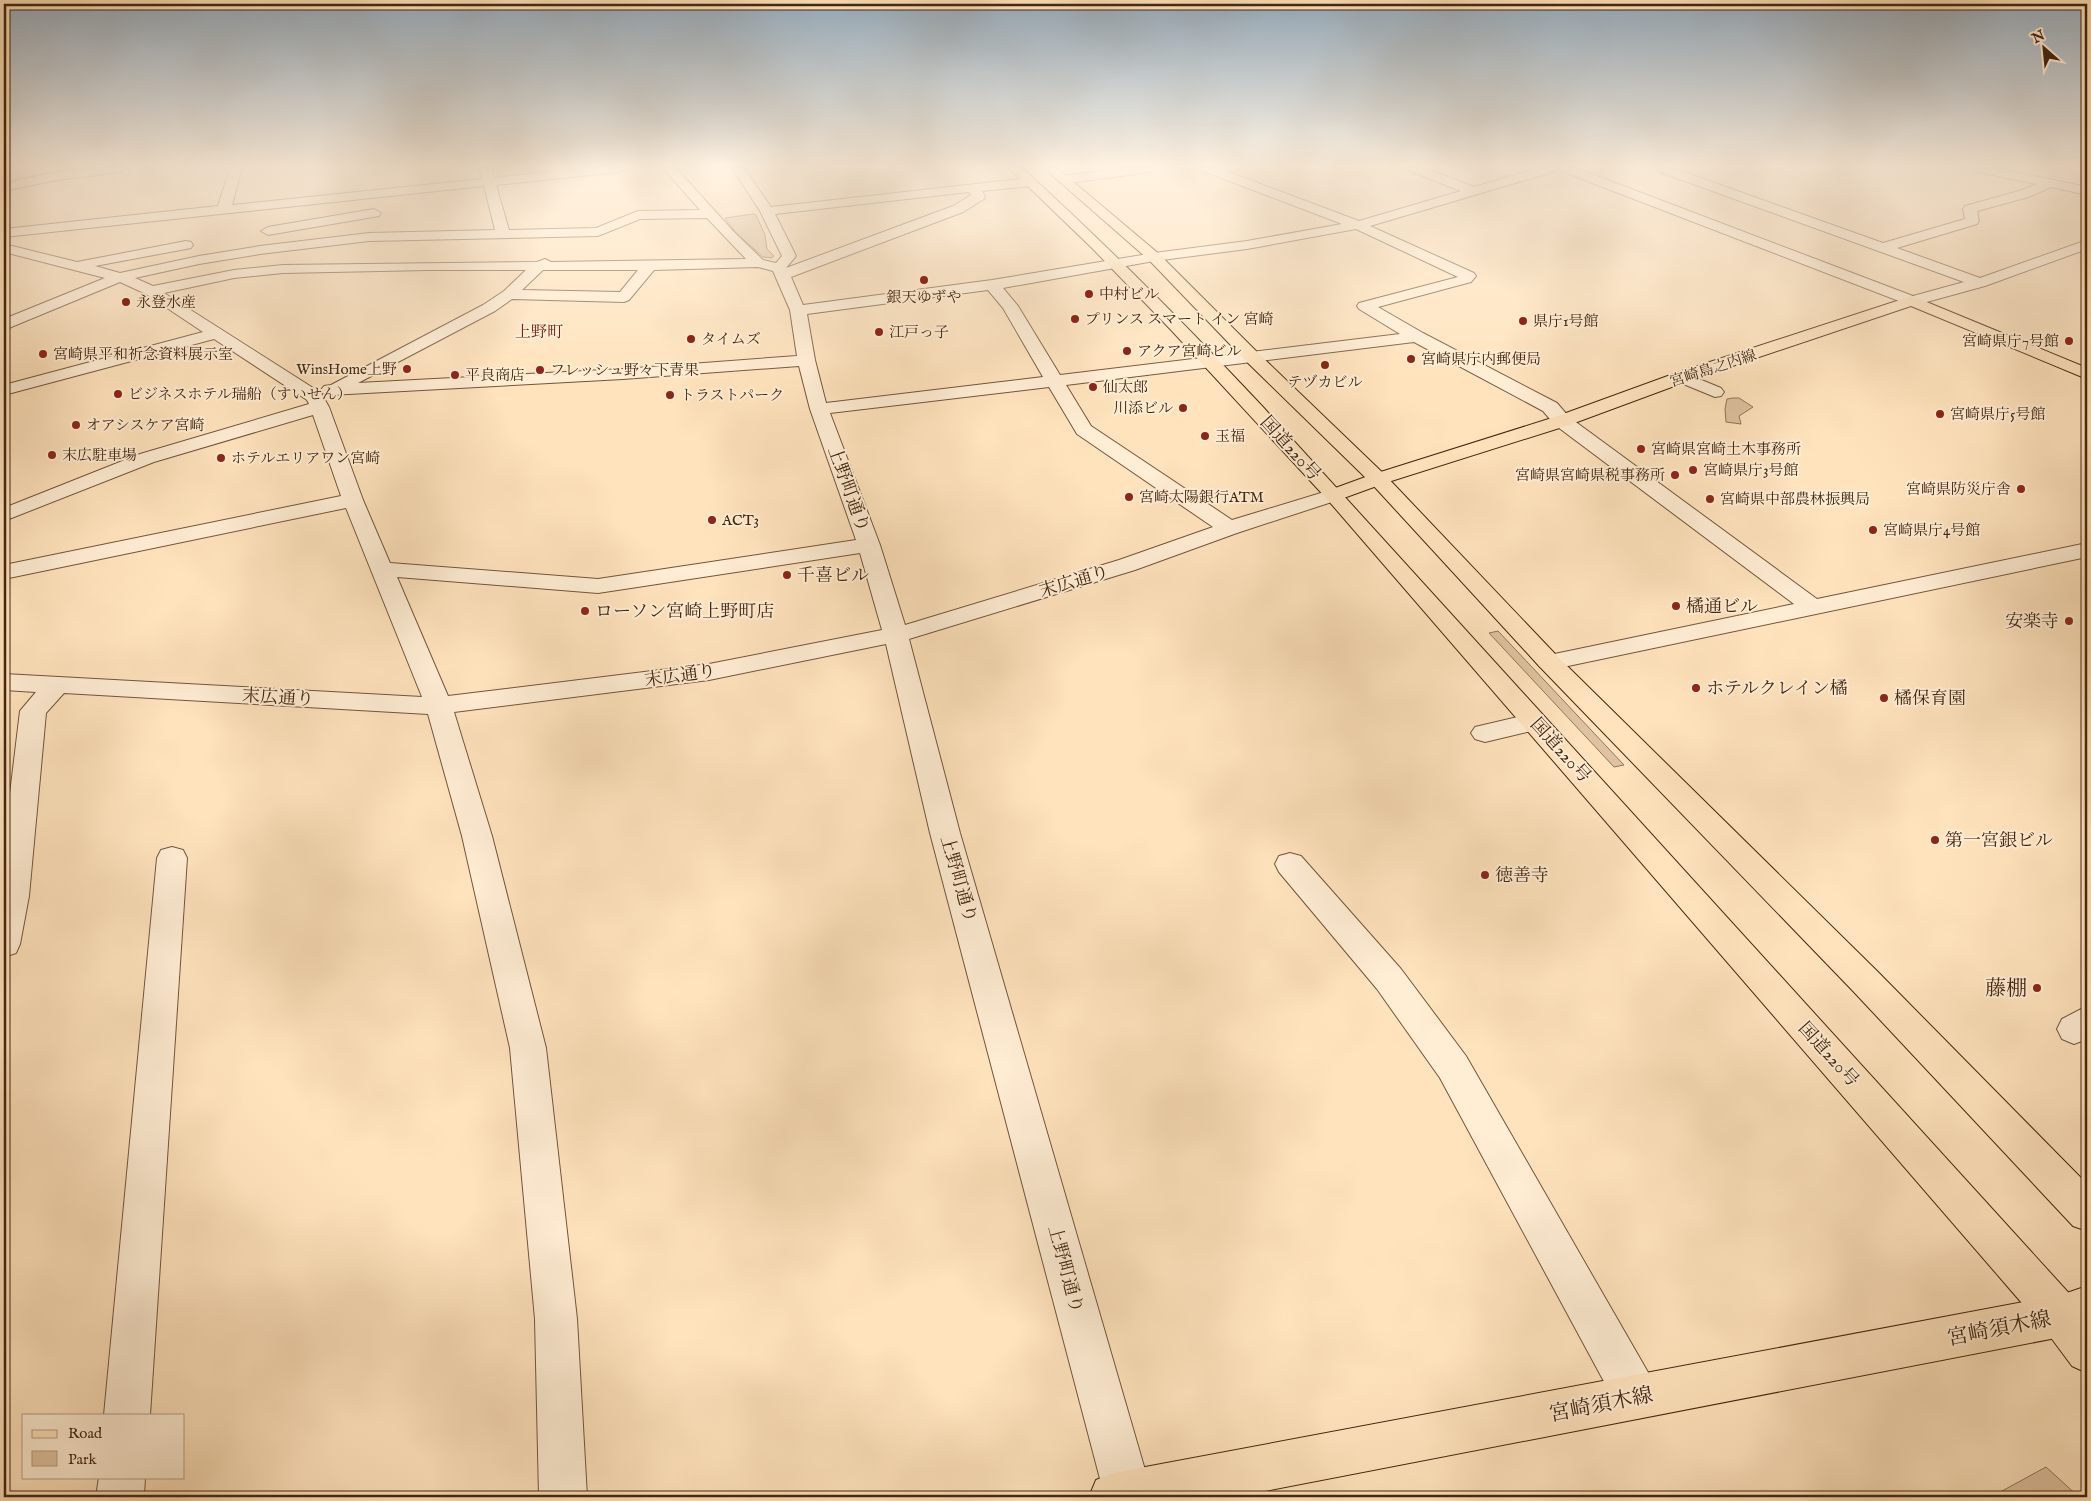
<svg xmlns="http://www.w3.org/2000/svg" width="2091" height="1501" viewBox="0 0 2091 1501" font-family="'IM FELL English','Noto Serif JP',serif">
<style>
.green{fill:#dfc3a0;stroke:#927458}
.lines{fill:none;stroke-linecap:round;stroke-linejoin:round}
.minor-casing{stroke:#73553b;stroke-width:2}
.major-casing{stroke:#442610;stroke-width:2}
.highway-casing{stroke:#442610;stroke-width:2}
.minor{fill:#ffedd4;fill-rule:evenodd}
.major{fill:#ffe3bd;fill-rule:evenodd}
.highway{fill:#ffe3bd;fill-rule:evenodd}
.poi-dot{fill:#8f2418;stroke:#ffedd4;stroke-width:2}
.labels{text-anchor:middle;stroke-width:4;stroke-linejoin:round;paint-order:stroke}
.far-poi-label{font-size:15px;fill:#442610;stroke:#ffedd4;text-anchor:start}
.far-street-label{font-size:15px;fill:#442610;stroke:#ffedd4}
.far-quarter-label{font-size:16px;fill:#7a1f14;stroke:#ffedd4}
.street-label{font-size:18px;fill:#442610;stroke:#ffedd4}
.poi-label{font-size:18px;fill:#442610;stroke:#ffedd4;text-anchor:start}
.near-poi-label{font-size:21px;fill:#442610;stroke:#ffedd4;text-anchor:end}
.near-street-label{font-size:21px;fill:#442610;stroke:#ffedd4}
</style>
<rect width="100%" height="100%" fill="#ffe3bd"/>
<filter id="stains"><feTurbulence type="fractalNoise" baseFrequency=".004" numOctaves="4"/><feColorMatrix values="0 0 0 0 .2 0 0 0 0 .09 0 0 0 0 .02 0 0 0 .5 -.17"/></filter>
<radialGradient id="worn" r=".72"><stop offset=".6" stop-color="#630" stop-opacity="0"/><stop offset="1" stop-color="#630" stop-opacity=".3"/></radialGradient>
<g class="green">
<path d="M 753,214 L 756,215 L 765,235 L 767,249 L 774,256 L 772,258 L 763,257 L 736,233 L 725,218 Z"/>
<path d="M 1733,398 L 1739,398 L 1753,407 L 1739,416 L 1741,424 L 1726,422 L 1725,409 L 1727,399 Z"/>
<path d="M 1498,631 L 1624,765 L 1614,767 L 1489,633 Z"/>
<path d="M 2046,1467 L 2079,1497 L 1991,1497 Z"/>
</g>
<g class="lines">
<g class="minor-casing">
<g id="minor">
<path d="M 90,168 L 126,168 L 120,172 L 57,180 L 4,191 L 4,183 L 57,172 Z"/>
<path d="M 230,168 L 242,168 L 232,205 L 482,179 L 479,168 L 491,168 L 494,178 L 583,168 L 625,168 L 619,172 L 496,185 L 509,230 L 596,228 L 638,211 L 700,210 L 663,168 L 676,168 L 734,232 L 763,260 L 776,263 L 782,256 L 760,211 L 732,168 L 744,168 L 771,207 L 1030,178 L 1036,182 L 1030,186 L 982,191 L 985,196 L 984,199 L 963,212 L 791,277 L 803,305 L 992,280 L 1154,253 L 1247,241 L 1342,224 L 1203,171 L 1201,168 L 1218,168 L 1359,221 L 1461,191 L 1410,171 L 1408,168 L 1425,168 L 1474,187 L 1539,168 L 1558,168 L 1556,171 L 1370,226 L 1474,273 L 1476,276 L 1471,282 L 1378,307 L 1423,333 L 1557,403 L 1569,417 L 1817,599 L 2087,543 L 2087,557 L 1549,670 L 1540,667 L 1536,662 L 1540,657 L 1794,604 L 1555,425 L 1543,411 L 1414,342 L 1066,385 L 1091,426 L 1232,520 L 1334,489 L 1341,491 L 1344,495 L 1341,499 L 1237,533 L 1135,570 L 909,639 L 960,833 L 1152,1494 L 1150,1497 L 1106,1497 L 1104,1494 L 930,833 L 886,644 L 709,680 L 454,712 L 492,836 L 546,1048 L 577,1319 L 587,1497 L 539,1497 L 535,1319 L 510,1048 L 462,836 L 428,714 L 64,693 L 46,713 L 29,896 L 20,944 L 16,953 L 4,957 L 4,843 L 20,711 L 36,692 L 4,690 L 4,674 L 422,697 L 346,508 L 4,579 L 4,565 L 341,496 L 313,415 L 154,462 L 4,521 L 4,508 L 140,454 L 309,404 L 307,400 L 214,339 L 4,395 L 4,385 L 203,332 L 146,294 L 120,282 L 4,330 L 4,319 L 105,278 L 4,252 L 4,244 L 77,262 L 186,241 L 191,242 L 193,245 L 191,248 L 186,249 L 95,266 L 120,273 L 199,256 L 260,246 L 369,233 L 495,230 L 484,186 L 4,237 L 4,229 L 218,206 ZM 969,192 L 971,195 L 953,206 L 786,268 L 796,256 L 775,214 ZM 707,218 L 746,259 L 551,262 L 545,259 L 537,262 L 283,265 L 234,270 L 153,286 L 135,278 L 199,264 L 260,254 L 369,241 L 598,236 L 640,219 ZM 1356,229 L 1458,277 L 1359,303 L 1357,306 L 1359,309 L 1400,334 L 1060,375 L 1018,306 L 1003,288 L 1154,261 L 1247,249 ZM 758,267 L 773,271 L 790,310 L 797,356 L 623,369 L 358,383 L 495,311 L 512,299 L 624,302 L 629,300 L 654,270 ZM 429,270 L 526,270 L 504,291 L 483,305 L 331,385 L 324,386 L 321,390 L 324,394 L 330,395 L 623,379 L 799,366 L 810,409 L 856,540 L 598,579 L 390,563 L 363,500 L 329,407 L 321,393 L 164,293 L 234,278 L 283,273 ZM 543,270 L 638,270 L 620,292 L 522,290 ZM 988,290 L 1003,308 L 1043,377 L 826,403 L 815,360 L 807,314 ZM 1049,387 L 1077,434 L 1213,527 L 1119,560 L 905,625 L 880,545 L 830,413 ZM 860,553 L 882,630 L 709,664 L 448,696 L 397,577 L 598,593 Z"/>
<path d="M 1123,168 L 1156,168 L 1150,172 L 1063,184 L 1057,180 L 1063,176 Z"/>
<path d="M 1559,168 L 1576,168 L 1913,296 L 1964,282 L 1657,171 L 1655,168 L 1673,168 L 1883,243 L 1965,219 L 1963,209 L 1965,206 L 2019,191 L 2037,184 L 1978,172 L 1972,168 L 1996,168 L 2087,187 L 2087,195 L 2051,187 L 2029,197 L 1977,211 L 1979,221 L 1977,224 L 1897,248 L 1980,278 L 2087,240 L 2087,249 L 1985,286 L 1912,306 L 1561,171 Z"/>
<path d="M 374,209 L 381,213 L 379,216 L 268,235 L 261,231 L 268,227 Z"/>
<path d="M 1682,372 L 1721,388 L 1724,392 L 1721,396 L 1715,397 L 1676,381 L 1673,377 L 1676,373 Z"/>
<path d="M 1535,713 L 1544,716 L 1548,722 L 1544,728 L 1485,742 L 1475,739 L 1471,733 L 1475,727 Z"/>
<path d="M 172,847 L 183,850 L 187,858 L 150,1415 L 104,1415 L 157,858 L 161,850 Z"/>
<path d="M 1290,853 L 1301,856 L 1401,969 L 1466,1056 L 1653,1381 L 1659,1397 L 1653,1413 L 1637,1419 L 1621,1413 L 1440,1078 L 1377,989 L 1279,872 L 1275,864 L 1279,856 Z"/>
<path d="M 2087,1006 L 2087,1039 L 2074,1044 L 2062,1039 L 2057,1029 L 2062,1019 Z"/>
<path d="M 99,1477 L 145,1477 L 144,1497 L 96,1497 Z"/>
</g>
</g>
<g class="major-casing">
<g id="major">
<path d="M 1912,296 L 2087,368 L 2087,379 L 1911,306 L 1688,381 L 1569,425 L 1385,483 L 1341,499 L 1334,501 L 1327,499 L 1324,495 L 1327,491 L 1371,475 L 1555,417 L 1676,373 Z"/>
<path d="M 2087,1286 L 2087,1328 L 2061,1337 L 1234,1497 L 1089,1497 L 1096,1480 L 1113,1473 L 2061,1295 Z"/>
</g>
</g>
<g class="highway-casing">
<g id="highway">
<path d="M 1009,168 L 1022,168 C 1106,244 1185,324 1263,407 L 2076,1301 L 2087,1316 L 2087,1373 L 2072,1366 L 2046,1331 L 1327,499 L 1172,331 L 1093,249 Z"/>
<path d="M 1044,168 L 1057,168 L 1159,254 L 1259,354 L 1385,475 L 1558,657 L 1877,971 L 2087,1184 L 2087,1231 L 2073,1226 L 1853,991 L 1540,667 L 1371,483 L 1247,362 L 1149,260 Z"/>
</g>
</g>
<use href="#minor" class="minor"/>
<use href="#major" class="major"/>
<use href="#highway" class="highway"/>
</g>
<linearGradient id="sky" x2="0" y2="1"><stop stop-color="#97adbf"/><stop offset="0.44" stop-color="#fff2e1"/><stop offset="1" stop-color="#fff2e1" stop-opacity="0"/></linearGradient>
<rect width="2091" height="378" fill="url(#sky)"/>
<g class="poi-dot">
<circle cx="924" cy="280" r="5"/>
<circle cx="1089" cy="294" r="5"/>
<circle cx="126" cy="302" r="5"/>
<circle cx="1075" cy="319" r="5"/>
<circle cx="1523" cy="321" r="5"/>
<circle cx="879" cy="332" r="5"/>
<circle cx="691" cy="339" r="5"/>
<circle cx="2069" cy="341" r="5"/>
<circle cx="1127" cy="351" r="5"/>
<circle cx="43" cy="354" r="5"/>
<circle cx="1411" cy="359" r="5"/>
<circle cx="1325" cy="365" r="5"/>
<circle cx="407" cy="369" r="5"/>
<circle cx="540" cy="370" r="5"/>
<circle cx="455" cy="375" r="5"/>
<circle cx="1093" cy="387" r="5"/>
<circle cx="118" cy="394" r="5"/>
<circle cx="670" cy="395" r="5"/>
<circle cx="1183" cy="408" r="5"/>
<circle cx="1940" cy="414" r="5"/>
<circle cx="76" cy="425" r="5"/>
<circle cx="1205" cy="436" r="5"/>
<circle cx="1641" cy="449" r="5"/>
<circle cx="52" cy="455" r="5"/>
<circle cx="221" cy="458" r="5"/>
<circle cx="1693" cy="470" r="5"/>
<circle cx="1675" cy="475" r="5"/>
<circle cx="2021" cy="489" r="5"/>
<circle cx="1129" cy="497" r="5"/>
<circle cx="1710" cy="499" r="5"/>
<circle cx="712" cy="520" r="5"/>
<circle cx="1873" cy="530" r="5"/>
<circle cx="787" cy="575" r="5"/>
<circle cx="1676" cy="606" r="5"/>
<circle cx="585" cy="611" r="5"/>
<circle cx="2069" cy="621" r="5"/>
<circle cx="1696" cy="688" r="5"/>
<circle cx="1884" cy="698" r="5"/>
<circle cx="1935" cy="840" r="5"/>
<circle cx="1485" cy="875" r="5"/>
<circle cx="2037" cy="988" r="5"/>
</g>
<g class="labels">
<g class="far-poi-label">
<text x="1099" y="299">中村ビル</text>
<text x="924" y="302" text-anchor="middle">銀天ゆずや</text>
<text x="136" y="307">永登水産</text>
<text x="1085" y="324">プリンス スマート イン 宮崎</text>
<text x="1533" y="326">県庁1号館</text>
<text x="889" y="337">江戸っ子</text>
<text x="701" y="344">タイムズ</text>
<text x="2059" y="346" text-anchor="end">宮崎県庁7号館</text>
<text x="1137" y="356">アクア宮崎ビル</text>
<text x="53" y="359">宮崎県平和祈念資料展示室</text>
<text x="1421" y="364">宮崎県庁内郵便局</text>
<text x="397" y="374" text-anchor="end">WinsHome上野</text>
<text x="550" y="375">フレッシュ野々下青果</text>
<text x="465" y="380">平良商店</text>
<text x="1325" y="387" text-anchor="middle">テヅカビル</text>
<text x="1103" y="392">仙太郎</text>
<text x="128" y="399">ビジネスホテル瑞船（すいせん）</text>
<text x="680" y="400">トラストパーク</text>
<text x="1173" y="413" text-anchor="end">川添ビル</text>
<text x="1950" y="419">宮崎県庁5号館</text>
<text x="86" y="430">オアシスケア宮崎</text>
<text x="1215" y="441">玉福</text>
<text x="1651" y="454">宮崎県宮崎土木事務所</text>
<text x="62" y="460">末広駐車場</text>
<text x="231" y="463">ホテルエリアワン宮崎</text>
<text x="1703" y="475">宮崎県庁3号館</text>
<text x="1665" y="480" text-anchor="end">宮崎県宮崎県税事務所</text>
<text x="2011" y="494" text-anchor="end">宮崎県防災庁舎</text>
<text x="1139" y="502">宮崎太陽銀行ATM</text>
<text x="1720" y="504">宮崎県中部農林振興局</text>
<text x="722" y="525">ACT3</text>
<text x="1883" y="535">宮崎県庁4号館</text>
</g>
<g class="far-street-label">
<text transform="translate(1713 368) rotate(-18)" y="5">宮崎島之内線</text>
</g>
<g class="far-quarter-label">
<text x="539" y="337">上野町</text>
</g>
<g class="street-label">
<text transform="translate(1291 448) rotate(48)" y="6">国道220号</text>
<text transform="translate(849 489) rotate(70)" y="6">上野町通り</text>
<text transform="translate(1074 581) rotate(-17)" y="6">末広通り</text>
<text transform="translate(680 675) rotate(-8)" y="6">末広通り</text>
<text transform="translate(278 697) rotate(3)" y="6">末広通り</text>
<text transform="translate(1561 750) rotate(48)" y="6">国道220号</text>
<text transform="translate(959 879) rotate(74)" y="6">上野町通り</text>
<text transform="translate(1829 1054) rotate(48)" y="6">国道220号</text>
<text transform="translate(1066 1269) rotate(75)" y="6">上野町通り</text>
</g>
<g class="poi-label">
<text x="797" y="581">千喜ビル</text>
<text x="1686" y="612">橘通ビル</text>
<text x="595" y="617">ローソン宮崎上野町店</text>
<text x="2059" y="627" text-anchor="end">安楽寺</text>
<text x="1706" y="694">ホテルクレイン橘</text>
<text x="1894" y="704">橘保育園</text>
<text x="1945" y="846">第一宮銀ビル</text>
<text x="1495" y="881">徳善寺</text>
</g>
<g class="near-poi-label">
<text x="2027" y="995">藤棚</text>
</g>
<g class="near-street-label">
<text transform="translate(1999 1328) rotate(-11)" y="7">宮崎須木線</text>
<text transform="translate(1601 1404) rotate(-11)" y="7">宮崎須木線</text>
</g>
</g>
<rect width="2091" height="1501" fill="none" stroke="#ffe3bd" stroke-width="20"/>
<rect x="5" y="5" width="2081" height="1491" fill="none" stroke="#442610" stroke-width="2.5"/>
<rect x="10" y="10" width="2071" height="1481" fill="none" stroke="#442610"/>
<rect x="22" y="1414" width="162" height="65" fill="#ffedd4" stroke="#b49d86"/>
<rect x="32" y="1430" width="25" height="8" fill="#ffe3bd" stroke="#b49d86"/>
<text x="68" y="1438" font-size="15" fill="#442610">Road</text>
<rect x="32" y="1451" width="25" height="15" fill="#dfc3a0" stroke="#b49d86"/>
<text x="68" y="1464" font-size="15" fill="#442610">Park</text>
<g transform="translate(2044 48) rotate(333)" stroke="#ffedd4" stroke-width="4" paint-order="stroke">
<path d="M0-4L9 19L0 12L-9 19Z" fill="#442610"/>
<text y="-8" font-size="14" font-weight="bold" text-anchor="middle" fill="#442610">N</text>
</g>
<rect width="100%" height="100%" filter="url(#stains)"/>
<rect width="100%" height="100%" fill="url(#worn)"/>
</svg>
